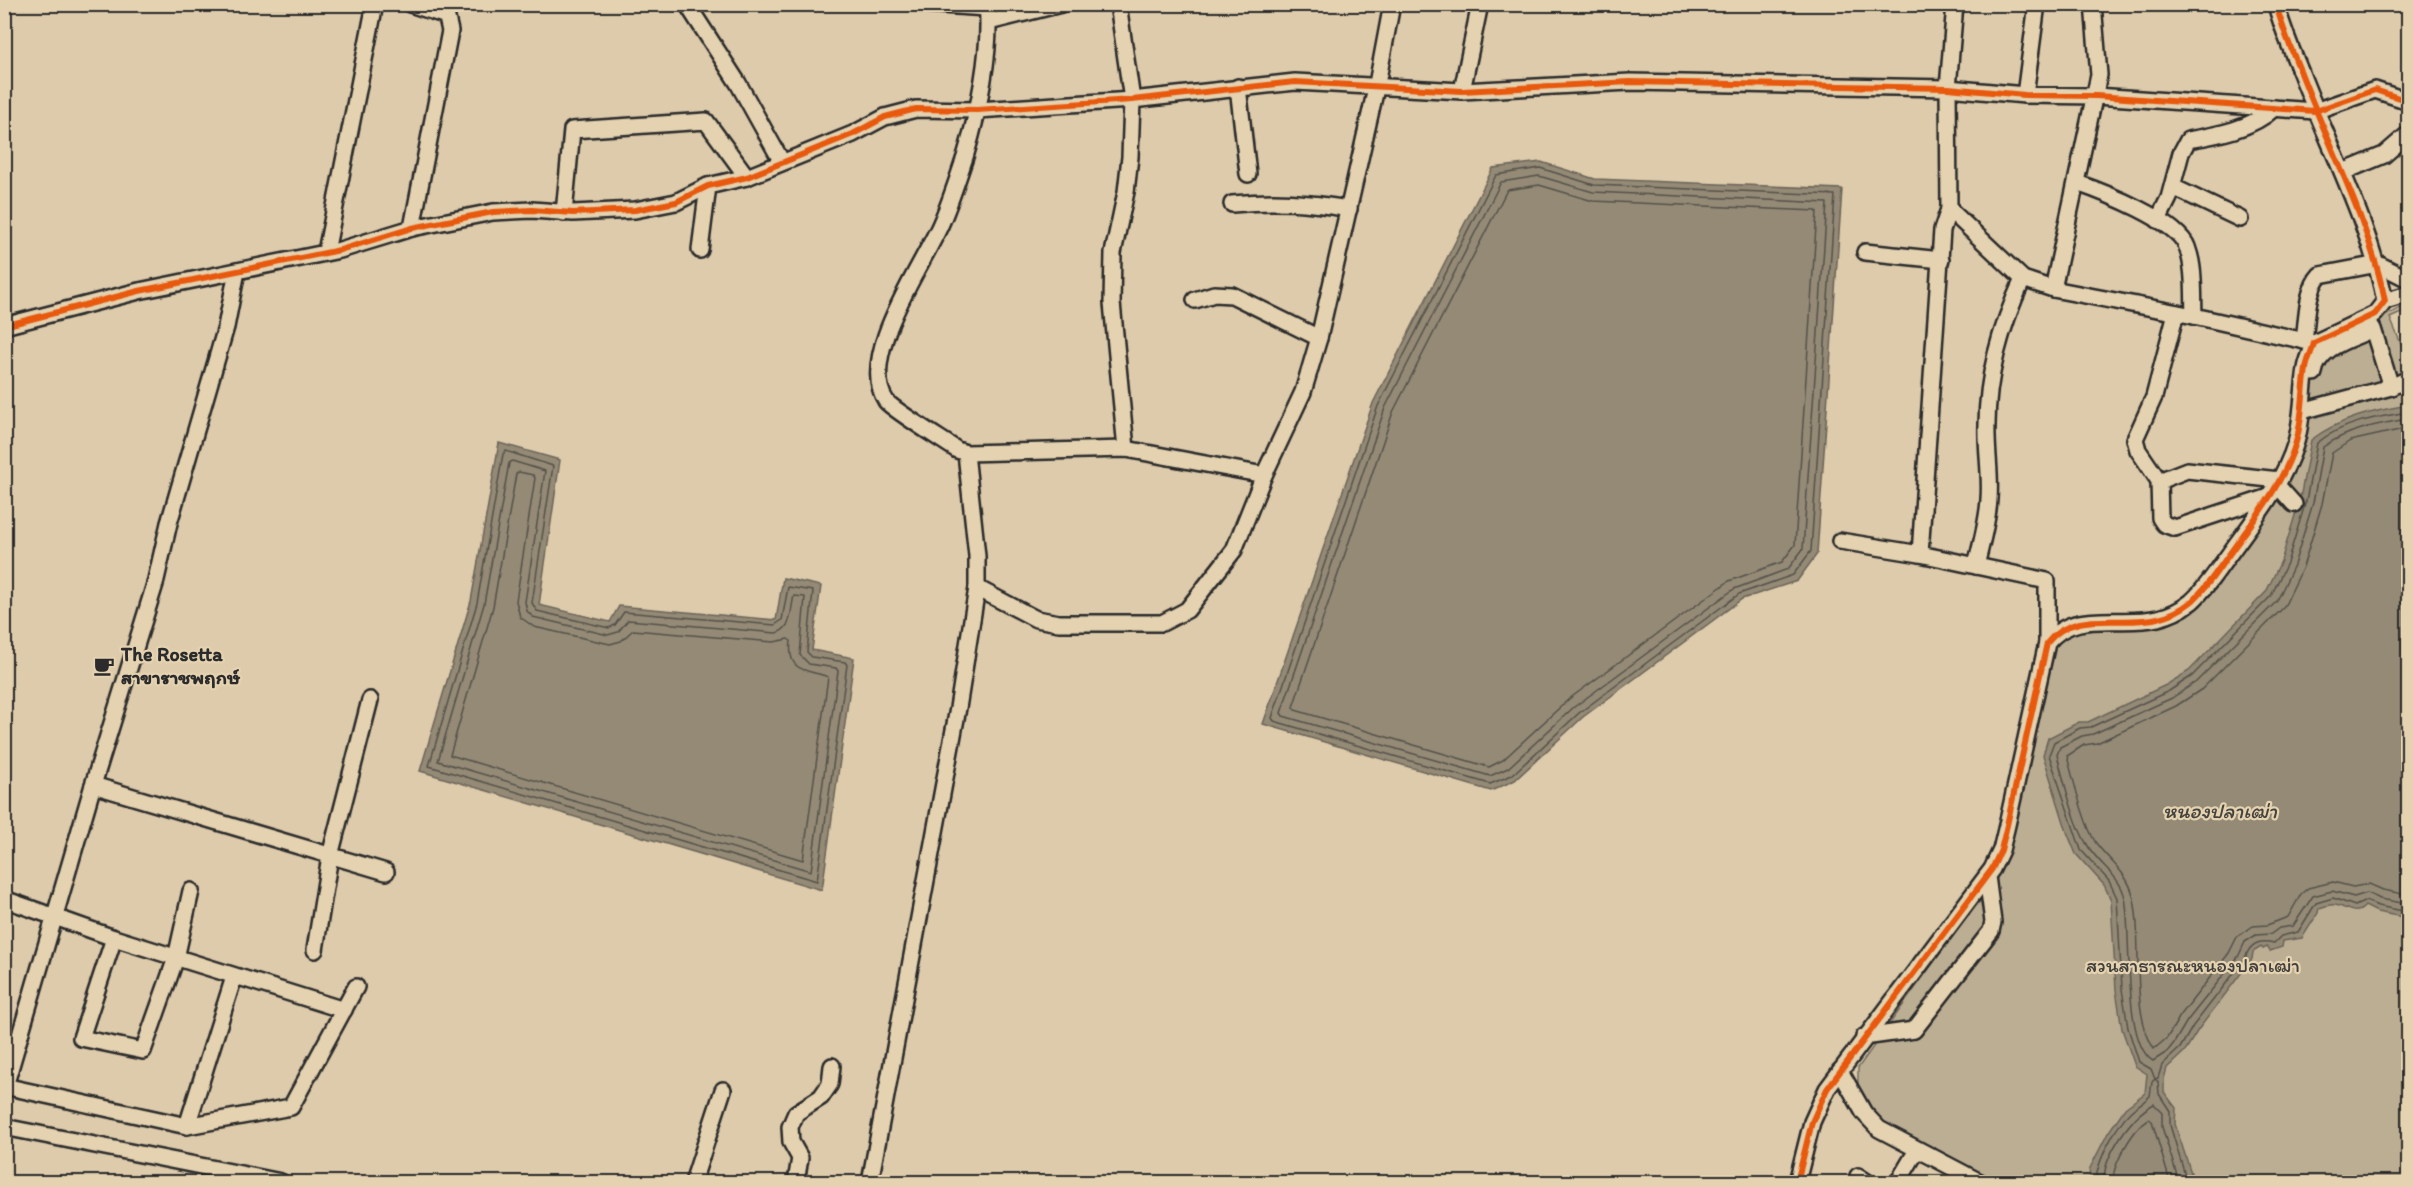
<svg xmlns="http://www.w3.org/2000/svg" width="2413" height="1187" viewBox="0 0 2413 1187" font-family="Itim,'Playpen Sans Thai',sans-serif">
<style>
.green{fill:#bcae93;stroke:#746c5f;stroke-width:1.5}
.water{fill:#948a76;stroke:#6a6458;stroke-width:1.5}
.lines{fill:none;stroke-linecap:round;stroke-linejoin:round}
.shore{stroke:#555149;stroke-width:1.5}
.minor-casing{stroke:#2b2b2b;stroke-width:20}
.minor{stroke:#e4d2b0;stroke-width:15}
.cycleway-casing{stroke:#e4d2b0;stroke-width:10}
.cycleway{stroke:#e8590c;stroke-width:6}
.labels{text-anchor:middle;stroke-width:4.5;stroke-linejoin:round;paint-order:stroke}
.poi-label{font-size:20px;font-weight:bold;fill:#2b2b2b;stroke:#e4d2b0;text-anchor:start}
.park-label{font-size:20px;fill:#413f3b;stroke:#e4d2b0}
.water-label{font-size:21px;font-style:italic;fill:#45433e;stroke:#e4d2b0}
</style>
<rect width="100%" height="100%" fill="#ddcbab"/>
<filter id="ink" filterUnits="userSpaceOnUse"><feTurbulence type="fractalNoise" baseFrequency=".0167" numOctaves="2"/><feDisplacementMap in="SourceGraphic" scale="12" xChannelSelector="R" yChannelSelector="G"/><feConvolveMatrix kernelMatrix="1 2 1 2 8 2 1 2 1" color-interpolation-filters="sRGB"/></filter>
<g filter="url(#ink)">
<path class="green" d="M 2408,304 L 2408,310 L 2390,318 L 2408,361 L 2408,1182 L 1993,1182 L 1884,1125 L 1858,1094 L 1858,1068 L 1997,874 L 2050,650 L 2069,628 L 2175,616 L 2293,469 L 2311,368 L 2377,320 Z"/>
<g class="water">
<path d="M 1541,162 L 1595,179 L 1842,189 L 1817,554 L 1797,581 L 1742,599 L 1583,717 L 1515,780 L 1491,791 L 1263,724 L 1373,403 L 1493,168 Z"/>
<path d="M 2408,405 L 2408,918 L 2377,912 L 2365,906 C 2355,918 2346,906 2334,905 C 2329,904 2324,907 2319,908 L 2318,913 L 2302,938 L 2283,941 L 2282,947 L 2270,951 L 2267,947 L 2263,949 L 2261,947 L 2253,952 L 2252,959 L 2198,1030 L 2185,1051 L 2167,1068 L 2164,1079 L 2164,1092 L 2176,1108 L 2175,1124 L 2194,1182 L 2091,1182 L 2089,1170 L 2108,1133 L 2125,1108 L 2145,1093 L 2147,1074 L 2135,1066 L 2122,1029 L 2116,990 L 2111,900 L 2104,885 L 2076,854 L 2067,832 L 2043,755 L 2048,738 L 2079,722 L 2088,722 L 2166,685 L 2189,671 L 2266,592 L 2281,561 L 2300,499 L 2311,440 C 2340,418 2373,411 2408,405 Z"/>
<path d="M 499,443 L 560,460 L 539,605 L 610,622 L 619,606 L 776,620 L 783,578 L 821,586 L 812,650 L 854,658 L 822,890 L 420,771 L 471,601 Z"/>
</g>
<g class="lines">
<g class="shore">
<path d="M 1540,168 L 1594,185 L 1835,195 L 1811,551 L 1793,575 L 1739,594 L 1579,713 L 1512,775 L 1490,784 L 1274,721 L 1272,718 L 1378,406 L 1496,175 Z"/>
<path d="M 1539,176 L 1593,192 L 1827,203 L 1803,549 L 1788,569 L 1734,589 L 1574,707 L 1508,768 L 1490,776 L 1283,716 L 1281,713 L 1385,408 L 1501,182 Z"/>
<path d="M 1539,185 L 1593,201 L 1817,211 L 1795,545 L 1782,562 L 1729,581 L 1569,699 L 1503,760 L 1489,767 L 1295,710 L 1293,707 L 1393,412 L 1507,190 Z"/>
<path d="M 2408,412 C 2376,417 2343,422 2317,443 L 2306,501 L 2287,563 L 2271,596 L 2192,676 L 2169,691 L 2091,727 L 2080,728 L 2054,742 L 2049,755 L 2081,850 L 2109,881 L 2117,898 L 2122,989 L 2128,1028 L 2139,1062 L 2151,1069 L 2155,1079 L 2158,1078 L 2162,1065 L 2180,1048 L 2193,1026 L 2245,959 C 2249,944 2259,939 2274,943 L 2281,936 L 2298,932 L 2316,903 L 2333,898 L 2355,906 L 2366,901 L 2378,906 L 2408,912"/>
<path d="M 2408,419 C 2379,424 2348,429 2323,447 L 2313,503 L 2294,565 L 2277,601 L 2196,682 L 2172,698 L 2093,734 L 2082,736 L 2060,747 L 2057,755 C 2064,781 2074,825 2088,846 C 2099,865 2120,875 2125,898 C 2132,932 2122,1043 2153,1061 L 2167,1052 L 2174,1043 L 2187,1021 L 2238,957 L 2245,942 L 2256,935 L 2271,934 L 2279,928 L 2293,926 L 2313,896 L 2332,891 L 2354,897 L 2367,893 L 2380,899 L 2408,904"/>
<path d="M 2408,428 L 2350,441 L 2332,453 L 2322,504 L 2303,567 L 2284,607 L 2202,689 L 2176,706 L 2097,743 L 2084,745 L 2067,756 C 2073,778 2084,825 2096,843 C 2109,861 2127,872 2133,895 C 2144,939 2129,1010 2154,1049 L 2167,1038 L 2180,1016 L 2229,953 L 2237,937 L 2253,926 L 2267,925 L 2288,917 L 2301,894 L 2308,888 L 2333,882 L 2353,887 L 2369,884 L 2383,890 L 2408,895"/>
<path d="M 506,451 L 553,466 L 532,603 L 537,611 L 609,628 L 615,625 L 624,612 L 775,625 L 782,620 L 788,587 L 813,591 L 807,652 L 812,657 L 845,662 L 847,665 L 817,881 L 429,766 L 477,603 L 503,454 Z"/>
<path d="M 512,461 L 545,471 L 525,602 L 527,611 L 533,617 L 608,635 L 618,632 L 628,620 L 776,633 C 793,629 790,610 794,596 L 805,597 L 800,655 L 809,664 L 836,668 L 838,671 L 811,871 L 438,761 L 484,604 L 509,463 Z"/>
<path d="M 519,472 L 533,475 L 535,478 L 516,601 L 520,617 L 534,627 L 610,644 L 621,641 L 633,630 L 774,642 L 788,639 L 791,641 C 787,673 806,669 828,677 L 803,860 L 450,755 L 493,607 L 516,474 Z"/>
<path d="M 2096,1182 C 2096,1163 2116,1125 2131,1111 C 2137,1106 2144,1102 2150,1096 L 2152,1082 L 2155,1079 L 2158,1082 L 2159,1094 L 2170,1111 L 2170,1125 L 2187,1182"/>
<path d="M 2104,1182 C 2103,1156 2131,1116 2154,1104 L 2162,1112 L 2162,1127 L 2179,1182"/>
<path d="M 2113,1182 C 2112,1165 2134,1127 2149,1119 L 2152,1121 L 2170,1182"/>
</g>
<g class="minor-casing">
<g id="minor">
<path d="M 410,4 L 444,15 L 447,18 L 450,31 L 412,228"/>
<path d="M 687,4 L 738,83 L 782,162"/>
<path d="M 925,4 L 987,8"/>
<path d="M 987,4 C 992,49 978,114 965,157 C 958,178 951,200 942,221 C 925,263 856,356 886,401 C 893,410 944,441 957,450 L 966,453 L 1126,449 L 1264,475"/>
<path d="M 1118,4 L 1132,100 L 1130,157 L 1126,192 L 1113,253 L 1112,303 L 1126,449"/>
<path d="M 989,22 L 1061,4"/>
<path d="M 1238,87 L 1248,174"/>
<path d="M 1462,91 L 1480,4"/>
<path d="M 2025,95 L 2037,4"/>
<path d="M 2343,172 L 2384,155 L 2406,136 L 2408,137"/>
<path d="M 2077,183 C 2103,192 2178,221 2187,247 C 2195,268 2193,293 2194,316"/>
<path d="M 2173,187 L 2240,219"/>
<path d="M 1232,204 C 1275,200 1307,202 1349,209"/>
<path d="M 1949,209 L 2023,279 L 2053,289 L 2194,316 L 2314,343"/>
<path d="M 564,213 L 572,130 L 706,121 L 747,177"/>
<path d="M 2158,220 L 2169,198 L 2181,153 L 2188,140 C 2217,135 2252,129 2274,108"/>
<path d="M 700,250 L 708,186"/>
<path d="M 326,252 L 375,4"/>
<path d="M 1865,252 L 1941,260"/>
<path d="M 2053,289 L 2099,75 L 2093,4"/>
<path d="M 1195,300 L 1214,294 L 1232,295 L 1319,338"/>
<path d="M 2385,301 L 2408,294"/>
<path d="M 2176,313 L 2154,397 L 2135,439 L 2138,450 L 2159,481 L 2160,518 L 2164,524 L 2175,528 L 2269,497"/>
<path d="M 4,326 L 139,291 L 340,250 L 412,228 L 493,212 L 532,210 L 573,213 L 635,210 L 676,202 L 708,186 L 747,177 L 853,134 L 885,117 L 916,109 L 977,110 L 1132,100 L 1295,82 L 1462,91 L 1630,82 L 1948,88 L 2025,95 L 2096,96 L 2315,111 L 2375,90 L 2408,101"/>
<path d="M 2304,341 C 2307,321 2306,290 2320,275 L 2378,264 L 2408,279"/>
<path d="M 2391,387 L 2408,379"/>
<path d="M 2302,411 L 2391,387 L 2373,329 C 2352,339 2318,346 2314,373"/>
<path d="M 2159,481 L 2187,470 L 2279,480"/>
<path d="M 2276,484 L 2294,504"/>
<path d="M 1840,541 L 1920,554 L 2047,581 L 2047,643"/>
<path d="M 1920,554 L 1942,230 L 1949,209 L 1948,88 L 1955,4"/>
<path d="M 1976,566 C 1981,544 1988,521 1989,499 C 1991,474 1986,450 1987,425 C 1987,376 2002,324 2023,279"/>
<path d="M 977,588 L 1036,619 L 1059,623 L 1162,623 L 1187,610 L 1234,550 L 1264,475 L 1303,392 L 1319,338 L 1377,84 L 1392,4"/>
<path d="M 93,785 L 386,872"/>
<path d="M 4,899 L 114,938 L 344,1010"/>
<path d="M 114,938 L 81,1038 L 143,1051 L 176,958 L 191,891"/>
<path d="M 315,950 L 330,856 L 370,700"/>
<path d="M 1864,1037 L 1914,1030 L 1991,931 L 1993,922 L 1987,876"/>
<path d="M 1840,1071 L 1864,1113 L 1879,1129 L 1980,1182"/>
<path d="M 4,1086 L 187,1126 L 291,1107 L 356,987"/>
<path d="M 4,1090 L 93,785 L 155,584 L 169,523 L 226,327 L 237,271"/>
<path d="M 187,1126 L 234,977"/>
<path d="M 4,1127 L 281,1182"/>
<path d="M 1858,1176 L 1867,1182"/>
<path d="M 693,1182 L 723,1090"/>
<path d="M 796,1182 L 800,1158 L 791,1142 L 790,1127 L 796,1113 L 821,1097 L 830,1084 L 832,1066"/>
<path d="M 870,1182 L 958,708 L 977,588 L 977,556 L 966,453"/>
<path d="M 1797,1182 L 1812,1122 L 1827,1089 L 1992,869 L 2001,850 L 2007,825 L 2047,643 C 2074,608 2120,627 2158,618 C 2171,615 2181,610 2191,602 C 2206,589 2216,572 2228,556 C 2253,521 2284,483 2296,442 C 2303,418 2302,393 2306,369 C 2307,360 2312,352 2314,343 L 2375,314 L 2385,301 C 2369,221 2330,149 2301,73 C 2292,51 2282,28 2276,4"/>
<path d="M 1898,1182 L 1917,1150"/>
</g>
</g>
<use href="#minor" class="minor"/>
<g class="cycleway-casing">
<g id="cycleway">
<path d="M 4,326 L 139,291 L 340,250 L 412,228 L 493,212 L 532,210 L 573,213 L 635,210 L 676,202 L 708,186 L 747,177 L 853,134 L 885,117 L 916,109 L 977,110 L 1132,100 L 1295,82 L 1462,91 L 1630,82 L 1948,88 L 2025,95 L 2096,96 L 2315,111 L 2375,90 L 2408,101"/>
<path d="M 1797,1182 L 1812,1122 L 1827,1089 L 1992,869 L 2001,850 L 2007,825 L 2047,643 C 2074,608 2120,627 2158,618 C 2171,615 2181,610 2191,602 C 2206,589 2216,572 2228,556 C 2253,521 2284,483 2296,442 C 2303,418 2302,393 2306,369 C 2307,360 2312,352 2314,343 L 2375,314 L 2385,301 C 2369,221 2330,149 2301,73 C 2292,51 2282,28 2276,4"/>
</g>
</g>
<use href="#cycleway" class="cycleway"/>
</g>
</g>
<defs>
<g id="cafe-bare" transform="scale(1.62)"><path d="M-5.5-4.5H6V0H3Q3 3.5 0 3.5H-2.5Q-5.5 3.5-5.5 0ZM3-3.2v2h1.7v-2ZM-6 4.5H4V6H-6Z" fill="#2b2b2b" stroke="#e4d2b0" stroke-width="2.5" paint-order="stroke"/></g>
</defs>
<g fill-rule="evenodd">
<use href="#cafe-bare" x="104" y="666"/>
</g>
<g class="labels">
<g class="poi-label">
<text x="121" y="661">The Rosetta<tspan x="121" dy="23">สาขาราชพฤกษ์</tspan></text>
</g>
<g class="park-label">
<text x="2193" y="972">สวนสาธารณะหนองปลาเฒ่า</text>
</g>
<g class="water-label">
<text x="2220" y="818">หนองปลาเฒ่า</text>
</g>
</g>
<rect width="2413" height="1187" fill="none" stroke="#e4d2b0" stroke-width="24"/>
<rect x="12" y="12" width="2389" height="1163" fill="none" stroke="#2b2b2b" stroke-width="2" filter="url(#ink)"/>
</svg>
